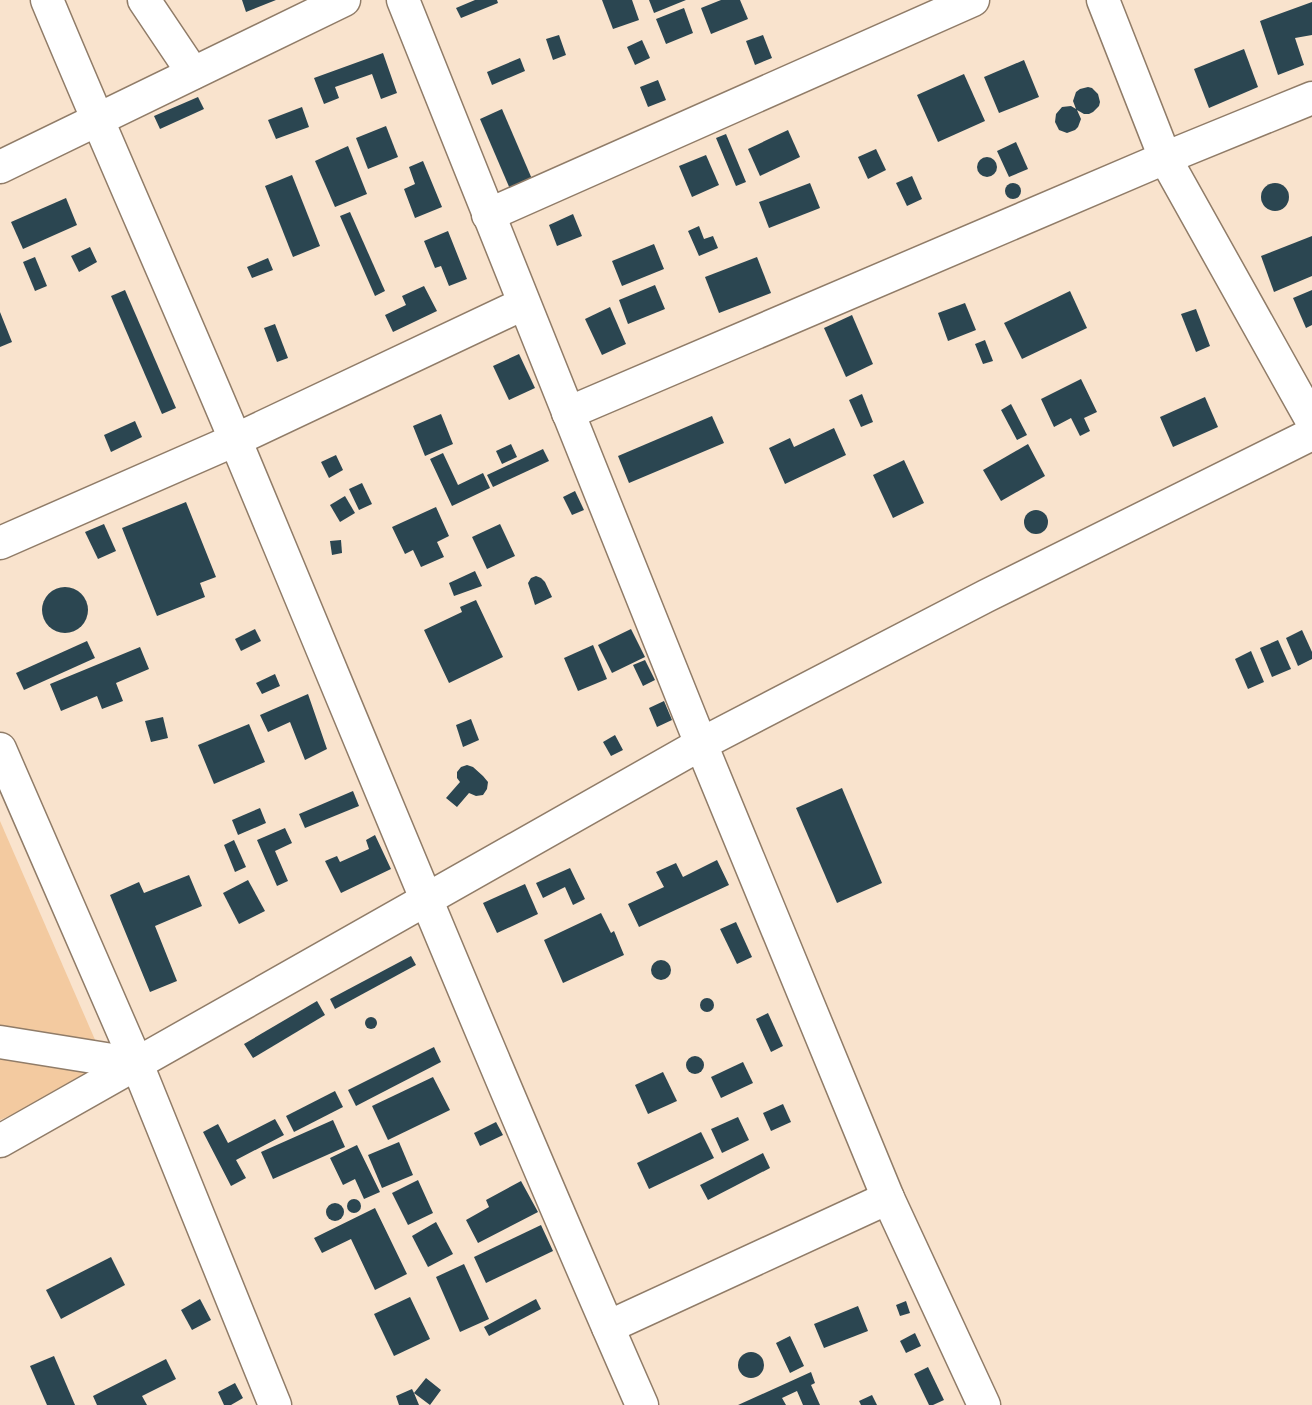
<svg xmlns="http://www.w3.org/2000/svg" width="1312" height="1405" viewBox="0 0 1312 1405" font-family="'Fira Sans',sans-serif">
<style>
.green{fill:#f3caa0}
.building{fill:#2b4651}
.lines{fill:none;stroke-linecap:round;stroke-linejoin:round}
.minor-casing{stroke:#907c68;stroke-width:35}
.minor{stroke:#fff;stroke-width:32}
</style>
<rect width="100%" height="100%" fill="#f9e3cd"/>
<path class="green" d="M 0,821 L 109,1072 L 0,1120 Z"/>
<g class="building">
<path d="M 242,0 L 276,0 L 246,12 Z"/>
<path d="M 475,0 L 497,0 L 498,3 L 461,18 L 456,8 Z"/>
<path d="M 602,0 L 632,0 L 639,20 L 613,29 Z"/>
<path d="M 649,0 L 686,0 L 654,13 Z"/>
<path d="M 721,0 L 740,0 L 748,19 L 711,34 L 701,8 Z"/>
<path d="M 1312,2 L 1312,35 L 1295,38 L 1304,65 L 1278,75 L 1260,21 Z"/>
<path d="M 684,8 L 693,33 L 666,44 L 656,19 Z"/>
<path d="M 559,35 L 566,55 L 553,60 L 546,39 Z"/>
<path d="M 763,35 L 772,58 L 755,65 L 746,41 Z"/>
<path d="M 642,40 L 650,58 L 635,65 L 627,47 Z"/>
<path d="M 1244,49 L 1258,87 L 1209,108 L 1194,69 Z"/>
<path d="M 383,53 L 397,93 L 381,99 L 372,74 L 335,87 L 339,98 L 324,104 L 314,78 Z"/>
<path d="M 520,58 L 525,71 L 492,85 L 487,72 Z"/>
<path d="M 1024,60 L 1039,97 L 999,113 L 984,77 Z"/>
<path d="M 964,74 L 985,121 L 938,142 L 917,95 Z"/>
<path d="M 658,80 L 666,100 L 648,107 L 640,87 Z"/>
<path d="M 1088,87 L 1092,88 L 1098,94 L 1100,102 L 1099,106 L 1093,112 L 1089,114 L 1084,114 L 1077,110 L 1081,119 L 1078,127 L 1075,130 L 1067,133 L 1059,130 L 1055,122 L 1056,114 L 1062,107 L 1071,106 L 1076,109 L 1073,101 L 1076,92 L 1080,89 Z"/>
<path d="M 198,97 L 204,109 L 160,129 L 154,116 Z"/>
<path d="M 302,107 L 309,127 L 276,139 L 268,120 Z"/>
<path d="M 502,109 L 532,179 L 510,189 L 480,119 Z"/>
<path d="M 386,126 L 398,157 L 368,169 L 356,138 Z"/>
<path d="M 788,130 L 800,157 L 760,176 L 748,149 Z"/>
<path d="M 726,134 L 746,182 L 736,186 L 716,138 Z"/>
<path d="M 1016,142 L 1028,169 L 1009,177 L 997,151 Z"/>
<path d="M 348,146 L 367,194 L 335,207 L 315,161 Z"/>
<path d="M 876,149 L 886,170 L 868,179 L 858,157 Z"/>
<path d="M 706,155 L 719,185 L 692,197 L 679,166 Z"/>
<circle cx="987" cy="167" r="10"/>
<path d="M 423,161 L 442,207 L 415,218 L 404,189 L 415,184 L 409,167 Z"/>
<path d="M 292,175 L 320,246 L 293,257 L 265,186 Z"/>
<path d="M 912,176 L 922,199 L 907,206 L 896,183 Z"/>
<circle cx="1275" cy="197" r="14"/>
<path d="M 810,183 L 820,208 L 769,228 L 759,202 Z"/>
<circle cx="1013" cy="191" r="8"/>
<path d="M 66,198 L 77,225 L 23,249 L 11,222 Z"/>
<path d="M 350,212 L 385,291 L 375,296 L 340,216 Z"/>
<path d="M 573,214 L 582,236 L 557,246 L 549,225 Z"/>
<path d="M 699,226 L 704,239 L 713,236 L 718,248 L 699,256 L 688,231 Z"/>
<path d="M 448,231 L 467,279 L 449,286 L 441,266 L 435,268 L 424,241 Z"/>
<path d="M 1312,236 L 1312,276 L 1274,292 L 1261,256 Z"/>
<path d="M 654,244 L 664,269 L 622,286 L 612,261 Z"/>
<path d="M 90,247 L 97,262 L 79,272 L 71,256 Z"/>
<path d="M 35,257 L 47,286 L 35,291 L 23,262 Z"/>
<path d="M 757,257 L 771,293 L 719,313 L 705,277 Z"/>
<path d="M 268,258 L 273,270 L 252,278 L 247,267 Z"/>
<path d="M 655,285 L 665,309 L 628,324 L 619,300 Z"/>
<path d="M 424,286 L 437,311 L 393,332 L 385,315 L 406,305 L 402,296 Z"/>
<path d="M 125,290 L 176,408 L 162,414 L 111,296 Z"/>
<path d="M 1312,290 L 1312,325 L 1306,328 L 1293,298 Z"/>
<path d="M 1070,291 L 1087,328 L 1022,359 L 1004,323 Z"/>
<path d="M 965,303 L 976,330 L 948,341 L 938,313 Z"/>
<path d="M 610,307 L 626,344 L 602,355 L 585,319 Z"/>
<path d="M 1196,309 L 1210,346 L 1196,352 L 1181,314 Z"/>
<path d="M 0,312 L 12,342 L 0,347 Z"/>
<path d="M 852,315 L 873,364 L 846,377 L 824,328 Z"/>
<path d="M 275,324 L 288,358 L 277,362 L 264,328 Z"/>
<path d="M 985,340 L 993,361 L 983,364 L 975,344 Z"/>
<path d="M 519,354 L 535,388 L 509,400 L 493,366 Z"/>
<path d="M 1081,379 L 1097,412 L 1084,418 L 1090,431 L 1080,436 L 1071,418 L 1054,427 L 1041,399 Z"/>
<path d="M 862,394 L 873,422 L 861,427 L 849,400 Z"/>
<path d="M 1205,397 L 1218,427 L 1173,447 L 1160,417 Z"/>
<path d="M 1011,404 L 1027,435 L 1017,440 L 1001,410 Z"/>
<path d="M 441,414 L 453,444 L 425,456 L 413,426 Z"/>
<path d="M 712,416 L 724,443 L 629,483 L 618,456 Z"/>
<path d="M 135,421 L 142,437 L 111,452 L 104,435 Z"/>
<path d="M 834,428 L 846,455 L 785,484 L 769,448 L 790,438 L 794,447 Z"/>
<path d="M 511,444 L 517,457 L 502,464 L 496,451 Z"/>
<path d="M 1028,444 L 1045,476 L 1001,501 L 983,470 Z"/>
<path d="M 543,449 L 549,461 L 493,487 L 487,475 Z"/>
<path d="M 443,453 L 458,485 L 483,473 L 490,488 L 452,506 L 430,459 Z"/>
<path d="M 336,455 L 343,470 L 329,478 L 321,462 Z"/>
<path d="M 904,460 L 924,503 L 893,518 L 873,475 Z"/>
<path d="M 362,483 L 372,504 L 359,510 L 349,489 Z"/>
<path d="M 575,491 L 584,510 L 572,515 L 563,497 Z"/>
<path d="M 345,496 L 355,513 L 340,522 L 330,505 Z"/>
<path d="M 186,502 L 216,577 L 200,583 L 205,597 L 157,616 L 122,528 Z"/>
<path d="M 436,507 L 449,536 L 437,542 L 444,557 L 421,567 L 413,550 L 405,554 L 392,527 Z"/>
<circle cx="1036" cy="522" r="12"/>
<path d="M 104,524 L 116,551 L 98,559 L 85,532 Z"/>
<path d="M 500,524 L 515,556 L 487,569 L 472,537 Z"/>
<path d="M 341,540 L 342,553 L 332,555 L 330,541 Z"/>
<path d="M 475,571 L 482,586 L 454,596 L 449,583 Z"/>
<path d="M 536,576 L 541,578 L 545,582 L 552,597 L 535,605 L 528,583 L 531,578 Z"/>
<circle cx="65" cy="610" r="23"/>
<path d="M 476,600 L 503,657 L 449,683 L 424,630 L 462,612 L 460,607 Z"/>
<path d="M 255,629 L 261,641 L 241,651 L 235,639 Z"/>
<path d="M 631,629 L 645,657 L 612,673 L 598,645 Z"/>
<path d="M 1302,630 L 1312,652 L 1312,659 L 1298,666 L 1286,638 Z"/>
<path d="M 1278,640 L 1291,669 L 1272,677 L 1260,648 Z"/>
<path d="M 87,641 L 95,658 L 24,690 L 16,673 Z"/>
<path d="M 593,645 L 607,679 L 578,691 L 564,658 Z"/>
<path d="M 140,647 L 149,669 L 116,683 L 123,701 L 102,709 L 97,696 L 61,711 L 50,684 Z"/>
<path d="M 1251,651 L 1264,682 L 1248,689 L 1235,659 Z"/>
<path d="M 645,660 L 655,680 L 643,686 L 633,665 Z"/>
<path d="M 275,674 L 280,686 L 262,694 L 256,683 Z"/>
<path d="M 308,694 L 327,749 L 305,760 L 290,722 L 268,732 L 260,715 Z"/>
<path d="M 664,701 L 672,720 L 657,727 L 649,708 Z"/>
<path d="M 163,717 L 168,738 L 151,742 L 145,721 Z"/>
<path d="M 471,719 L 479,740 L 463,747 L 456,725 Z"/>
<path d="M 249,724 L 265,762 L 214,784 L 198,745 Z"/>
<path d="M 615,735 L 623,750 L 611,756 L 603,742 Z"/>
<path d="M 467,765 L 473,767 L 483,776 L 488,782 L 487,789 L 483,795 L 476,796 L 469,793 L 457,807 L 446,798 L 460,782 L 457,778 L 457,772 L 461,767 Z"/>
<path d="M 842,788 L 882,883 L 837,903 L 796,808 Z"/>
<path d="M 353,791 L 359,806 L 305,828 L 299,814 Z"/>
<path d="M 260,808 L 266,823 L 238,835 L 232,820 Z"/>
<path d="M 285,828 L 292,843 L 275,851 L 288,881 L 277,886 L 257,840 Z"/>
<path d="M 375,835 L 391,869 L 341,893 L 325,861 L 337,856 L 340,862 L 369,849 L 366,840 Z"/>
<path d="M 234,840 L 246,867 L 235,872 L 224,845 Z"/>
<path d="M 717,860 L 729,885 L 639,927 L 628,904 L 664,887 L 656,872 L 676,863 L 683,877 Z"/>
<path d="M 570,868 L 585,899 L 573,905 L 565,887 L 543,898 L 536,883 Z"/>
<path d="M 189,875 L 202,906 L 155,926 L 177,981 L 150,992 L 110,895 L 139,882 L 144,893 Z"/>
<path d="M 248,880 L 265,911 L 239,924 L 223,893 Z"/>
<path d="M 525,884 L 538,914 L 497,933 L 483,903 Z"/>
<path d="M 601,913 L 611,933 L 614,931 L 624,955 L 563,983 L 544,940 Z"/>
<path d="M 736,922 L 752,957 L 737,964 L 720,929 Z"/>
<path d="M 411,956 L 416,965 L 335,1009 L 330,999 Z"/>
<circle cx="661" cy="970" r="10"/>
<circle cx="707" cy="1005" r="7"/>
<path d="M 317,1001 L 325,1015 L 253,1058 L 244,1044 Z"/>
<path d="M 768,1013 L 783,1046 L 771,1052 L 756,1019 Z"/>
<circle cx="371" cy="1023" r="6"/>
<path d="M 434,1047 L 441,1062 L 356,1106 L 348,1090 Z"/>
<circle cx="695" cy="1065" r="9"/>
<path d="M 743,1062 L 753,1083 L 721,1098 L 711,1077 Z"/>
<path d="M 663,1072 L 677,1101 L 648,1114 L 635,1085 Z"/>
<path d="M 433,1077 L 450,1110 L 388,1140 L 372,1106 Z"/>
<path d="M 335,1091 L 343,1107 L 294,1132 L 286,1116 Z"/>
<path d="M 783,1104 L 791,1122 L 771,1131 L 763,1113 Z"/>
<path d="M 738,1117 L 749,1140 L 722,1153 L 711,1129 Z"/>
<path d="M 275,1119 L 284,1135 L 236,1160 L 246,1178 L 231,1186 L 203,1132 L 218,1124 L 228,1143 Z"/>
<path d="M 333,1120 L 345,1147 L 273,1179 L 261,1152 Z"/>
<path d="M 496,1122 L 503,1135 L 480,1146 L 474,1133 Z"/>
<path d="M 701,1132 L 714,1158 L 649,1189 L 637,1163 Z"/>
<path d="M 399,1142 L 413,1175 L 382,1188 L 368,1155 Z"/>
<path d="M 357,1145 L 380,1192 L 364,1199 L 355,1179 L 343,1185 L 330,1158 Z"/>
<path d="M 763,1153 L 770,1168 L 708,1200 L 700,1185 Z"/>
<path d="M 418,1180 L 433,1213 L 408,1225 L 392,1193 Z"/>
<path d="M 521,1181 L 538,1212 L 478,1243 L 466,1220 L 489,1207 L 486,1200 Z"/>
<circle cx="354" cy="1206" r="7"/>
<circle cx="335" cy="1212" r="9"/>
<path d="M 375,1208 L 407,1274 L 375,1290 L 351,1239 L 322,1253 L 314,1238 Z"/>
<path d="M 436,1222 L 453,1254 L 428,1267 L 412,1236 Z"/>
<path d="M 541,1225 L 553,1251 L 486,1283 L 474,1257 Z"/>
<path d="M 111,1257 L 125,1285 L 61,1319 L 46,1290 Z"/>
<path d="M 464,1264 L 489,1319 L 460,1332 L 436,1277 Z"/>
<path d="M 410,1297 L 430,1339 L 394,1356 L 374,1314 Z"/>
<path d="M 200,1299 L 211,1320 L 192,1330 L 181,1310 Z"/>
<path d="M 536,1299 L 541,1309 L 489,1336 L 484,1327 Z"/>
<path d="M 906,1301 L 910,1313 L 900,1316 L 896,1305 Z"/>
<path d="M 858,1306 L 868,1331 L 824,1348 L 814,1324 Z"/>
<path d="M 915,1333 L 921,1346 L 906,1353 L 900,1341 Z"/>
<path d="M 790,1336 L 804,1366 L 790,1373 L 776,1343 Z"/>
<circle cx="751" cy="1365" r="13"/>
<path d="M 54,1356 L 75,1405 L 47,1405 L 30,1366 Z"/>
<path d="M 166,1359 L 176,1379 L 142,1396 L 147,1405 L 97,1405 L 93,1396 Z"/>
<path d="M 928,1367 L 944,1400 L 933,1405 L 929,1405 L 914,1374 Z"/>
<path d="M 811,1372 L 815,1383 L 811,1385 L 820,1405 L 803,1405 L 797,1391 L 782,1398 L 786,1405 L 738,1405 Z"/>
<path d="M 426,1378 L 441,1390 L 430,1405 L 414,1393 L 419,1405 L 399,1405 L 396,1396 L 412,1389 L 414,1393 Z"/>
<path d="M 235,1383 L 243,1398 L 231,1405 L 224,1405 L 218,1392 Z"/>
<path d="M 872,1395 L 877,1405 L 861,1405 L 859,1401 Z"/>
</g>
<g class="lines">
<g class="minor-casing">
<g id="minor">
<path d="M 47,0 C 109,149 175,296 237,444 C 371,765 502,1087 642,1405"/>
<path d="M 144,0 L 193,73"/>
<path d="M 403,0 L 701,744 L 888,1198 L 984,1405"/>
<path d="M 1103,0 L 1165,158 L 1312,421"/>
<path d="M 0,167 L 344,0"/>
<path d="M 488,215 L 973,0"/>
<path d="M 568,413 L 1165,158 L 1312,98"/>
<path d="M 0,543 L 235,440 L 523,304"/>
<path d="M 0,749 L 137,1064 L 275,1405"/>
<path d="M 0,1042 L 137,1064"/>
<path d="M 0,1141 L 701,744 L 986,596 L 1312,434"/>
<path d="M 608,1327 L 888,1198"/>
</g>
</g>
<use href="#minor" class="minor"/>
</g>
</svg>
